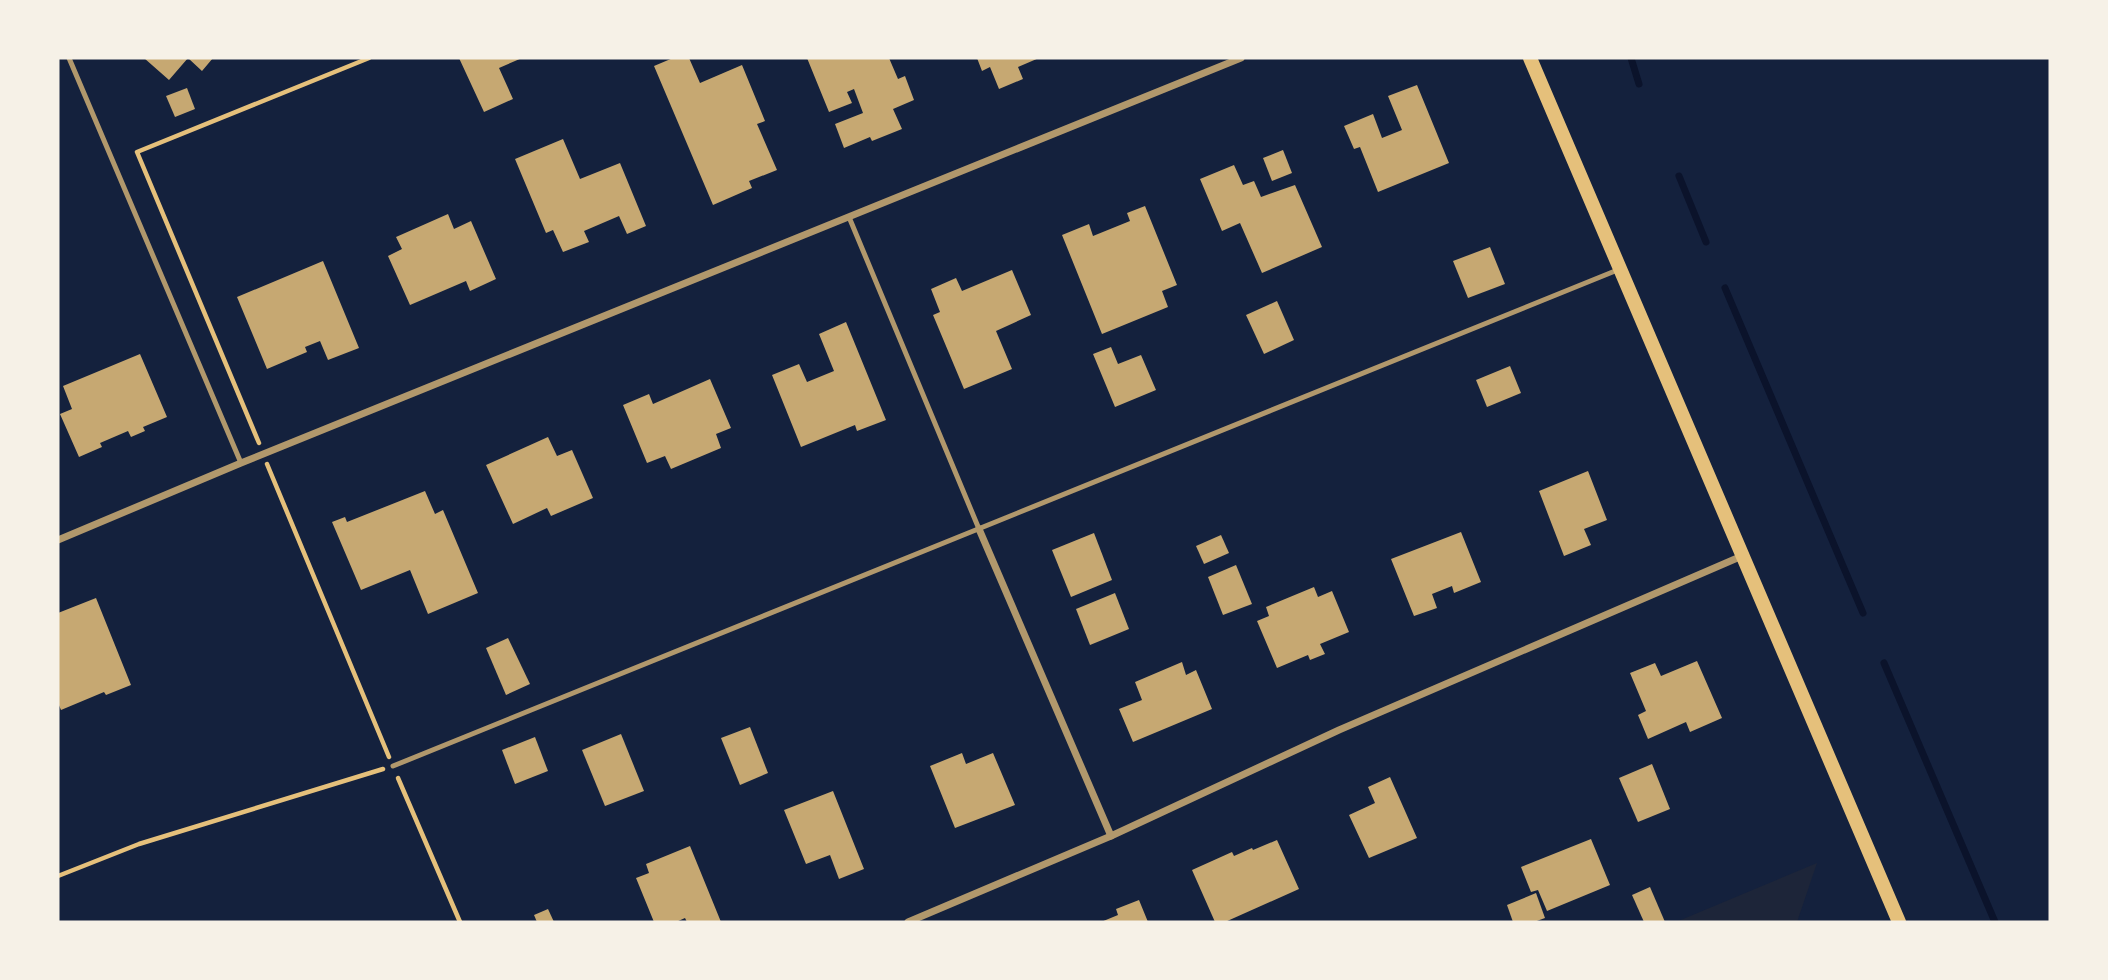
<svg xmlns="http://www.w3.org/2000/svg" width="2108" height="980" viewBox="0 0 2108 980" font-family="'Source Sans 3',sans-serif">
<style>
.green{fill:#1d2539}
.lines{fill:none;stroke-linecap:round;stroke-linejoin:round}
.stream{stroke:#0b132b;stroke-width:7}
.building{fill:#c6a872}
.path{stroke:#e5c07b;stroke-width:4.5}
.service{stroke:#b1986c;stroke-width:5}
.minor{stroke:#b1986c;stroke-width:7}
.secondary{stroke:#e5c07b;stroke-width:14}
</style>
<rect width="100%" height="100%" fill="#14213d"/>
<path class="green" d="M 1817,863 L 1797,922 L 1676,922 Z"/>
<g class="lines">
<g class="stream">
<path d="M 1631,58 L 1639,84"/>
<path d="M 1679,176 L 1706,242"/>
<path d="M 1725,288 L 1863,613"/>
<path d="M 1884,663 L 1995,922"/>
</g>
</g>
<g class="building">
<path d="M 144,58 L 213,58 L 202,71 L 188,58 L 169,80 Z"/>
<path d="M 459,58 L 522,58 L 499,68 L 513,99 L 484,112 Z"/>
<path d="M 673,58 L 689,58 L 700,83 L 742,65 L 765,121 L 757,124 L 777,170 L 749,181 L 752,188 L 713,205 L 654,66 Z"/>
<path d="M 807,58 L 889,58 L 898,79 L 905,76 L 914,100 L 893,109 L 902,129 L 872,141 L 870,137 L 844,148 L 835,124 L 863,113 L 854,89 L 847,92 L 852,103 L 829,112 Z"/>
<path d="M 977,58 L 1039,58 L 1018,67 L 1023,79 L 999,89 L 990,67 L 982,71 Z"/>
<path d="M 1417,85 L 1449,163 L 1378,192 L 1360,147 L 1354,149 L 1344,126 L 1373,114 L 1382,138 L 1402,130 L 1388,96 Z"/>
<path d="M 187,88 L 195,109 L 175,117 L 166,96 Z"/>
<path d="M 563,139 L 580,179 L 620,163 L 646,226 L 627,234 L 619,216 L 584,231 L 589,242 L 563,252 L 553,230 L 546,233 L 515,159 Z"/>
<path d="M 1283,150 L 1292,173 L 1272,181 L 1263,158 Z"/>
<path d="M 1234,165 L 1243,185 L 1254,181 L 1261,197 L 1295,185 L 1322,247 L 1262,273 L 1240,223 L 1222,231 L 1200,179 Z"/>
<path d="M 1145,206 L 1177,285 L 1162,291 L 1168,307 L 1102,334 L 1062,235 L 1089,224 L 1093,236 L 1130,221 L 1127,213 Z"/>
<path d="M 448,214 L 454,229 L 471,221 L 496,279 L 470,291 L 466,281 L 410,305 L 388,256 L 402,249 L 396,237 Z"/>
<path d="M 1490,247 L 1505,284 L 1468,298 L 1453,261 Z"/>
<path d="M 323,261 L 359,348 L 328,360 L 320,341 L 305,347 L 307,352 L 267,369 L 237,297 Z"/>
<path d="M 1012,270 L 1031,315 L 996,331 L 1012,369 L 964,389 L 933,315 L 940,312 L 931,289 L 956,278 L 962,291 Z"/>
<path d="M 1277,301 L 1294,340 L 1264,354 L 1246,315 Z"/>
<path d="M 846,322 L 886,420 L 857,431 L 855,425 L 801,447 L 772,375 L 799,364 L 807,382 L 834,371 L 819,334 Z"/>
<path d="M 1111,347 L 1118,364 L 1141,355 L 1156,390 L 1115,407 L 1093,354 Z"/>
<path d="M 140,354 L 167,417 L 143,427 L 145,431 L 131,437 L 128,431 L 100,443 L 102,447 L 79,457 L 60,414 L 72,409 L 63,386 Z"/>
<path d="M 1510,366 L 1521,393 L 1487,407 L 1476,380 Z"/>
<path d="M 710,379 L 731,428 L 716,434 L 721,448 L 671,469 L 665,456 L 647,463 L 623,405 L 649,394 L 653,404 Z"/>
<path d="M 548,437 L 557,456 L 572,450 L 593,498 L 551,516 L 547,508 L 513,524 L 486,465 Z"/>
<path d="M 1588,471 L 1607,520 L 1584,529 L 1591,545 L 1564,556 L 1539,491 Z"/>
<path d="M 425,491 L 435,514 L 443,510 L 478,593 L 428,614 L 410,570 L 361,590 L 332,522 L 345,517 L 347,522 Z"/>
<path d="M 1461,532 L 1481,582 L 1454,593 L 1452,586 L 1432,594 L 1437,608 L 1414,616 L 1391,559 Z"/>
<path d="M 1094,533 L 1112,580 L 1071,597 L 1052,550 Z"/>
<path d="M 1221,535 L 1229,553 L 1204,564 L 1196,546 Z"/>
<path d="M 1236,565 L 1252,604 L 1223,615 L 1208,577 Z"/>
<path d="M 1314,587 L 1318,597 L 1332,591 L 1349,632 L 1320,644 L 1325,654 L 1310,660 L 1308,655 L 1277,668 L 1257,621 L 1269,616 L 1266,607 Z"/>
<path d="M 1115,593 L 1129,629 L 1090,645 L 1076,609 Z"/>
<path d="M 96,598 L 131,685 L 106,695 L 104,692 L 61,710 L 58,703 L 58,613 Z"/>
<path d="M 508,638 L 530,684 L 506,695 L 486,648 Z"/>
<path d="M 1697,661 L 1722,718 L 1690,732 L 1686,722 L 1648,739 L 1638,715 L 1646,711 L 1630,673 L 1655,663 L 1661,676 Z"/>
<path d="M 1182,662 L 1186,675 L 1196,670 L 1212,709 L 1133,742 L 1119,709 L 1142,700 L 1135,682 Z"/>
<path d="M 750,727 L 768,773 L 740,785 L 721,738 Z"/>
<path d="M 621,734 L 644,791 L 605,806 L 582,750 Z"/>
<path d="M 535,737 L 548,771 L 515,784 L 502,750 Z"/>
<path d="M 962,753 L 966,764 L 993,753 L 1015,805 L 955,828 L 930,766 Z"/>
<path d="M 1652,764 L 1670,809 L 1638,822 L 1619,778 Z"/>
<path d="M 1390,777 L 1417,838 L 1369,858 L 1349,815 L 1375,803 L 1368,787 Z"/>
<path d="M 833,791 L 864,869 L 839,879 L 830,855 L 806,864 L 784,810 Z"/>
<path d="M 1591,839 L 1610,885 L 1547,911 L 1538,890 L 1531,892 L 1521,867 Z"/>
<path d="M 1277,840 L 1299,889 L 1225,922 L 1215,922 L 1192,870 L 1232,852 L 1234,856 L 1252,848 L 1253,850 Z"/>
<path d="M 690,846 L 721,922 L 687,922 L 685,918 L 676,922 L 654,922 L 636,878 L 649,873 L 646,864 Z"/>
<path d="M 1650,887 L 1665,922 L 1644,922 L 1632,895 Z"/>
<path d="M 1536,893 L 1545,918 L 1534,922 L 1513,922 L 1507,905 Z"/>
<path d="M 1139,900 L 1148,922 L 1101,922 L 1118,915 L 1116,909 Z"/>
<path d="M 548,909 L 554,922 L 537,922 L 534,915 Z"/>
</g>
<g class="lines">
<g class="path">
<path d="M 259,443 L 137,152 L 369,58"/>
<path d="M 267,464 L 389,757"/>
<path d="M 398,778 L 460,922"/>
<path d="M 58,876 L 139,844 L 383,769"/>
</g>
<g class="service">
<path d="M 69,58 L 241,463"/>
<path d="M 849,217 L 979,529"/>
<path d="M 393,766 L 1620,269"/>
</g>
<g class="minor">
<path d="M 979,529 L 1111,836"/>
<path d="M 58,540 L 241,463 L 1241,58"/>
<path d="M 908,922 L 1111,836 L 1339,730 L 1742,556"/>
</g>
<path class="secondary" d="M 1530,58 L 1899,922"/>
</g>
<rect width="2108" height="980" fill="none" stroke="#f6f1e7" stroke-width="119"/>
</svg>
